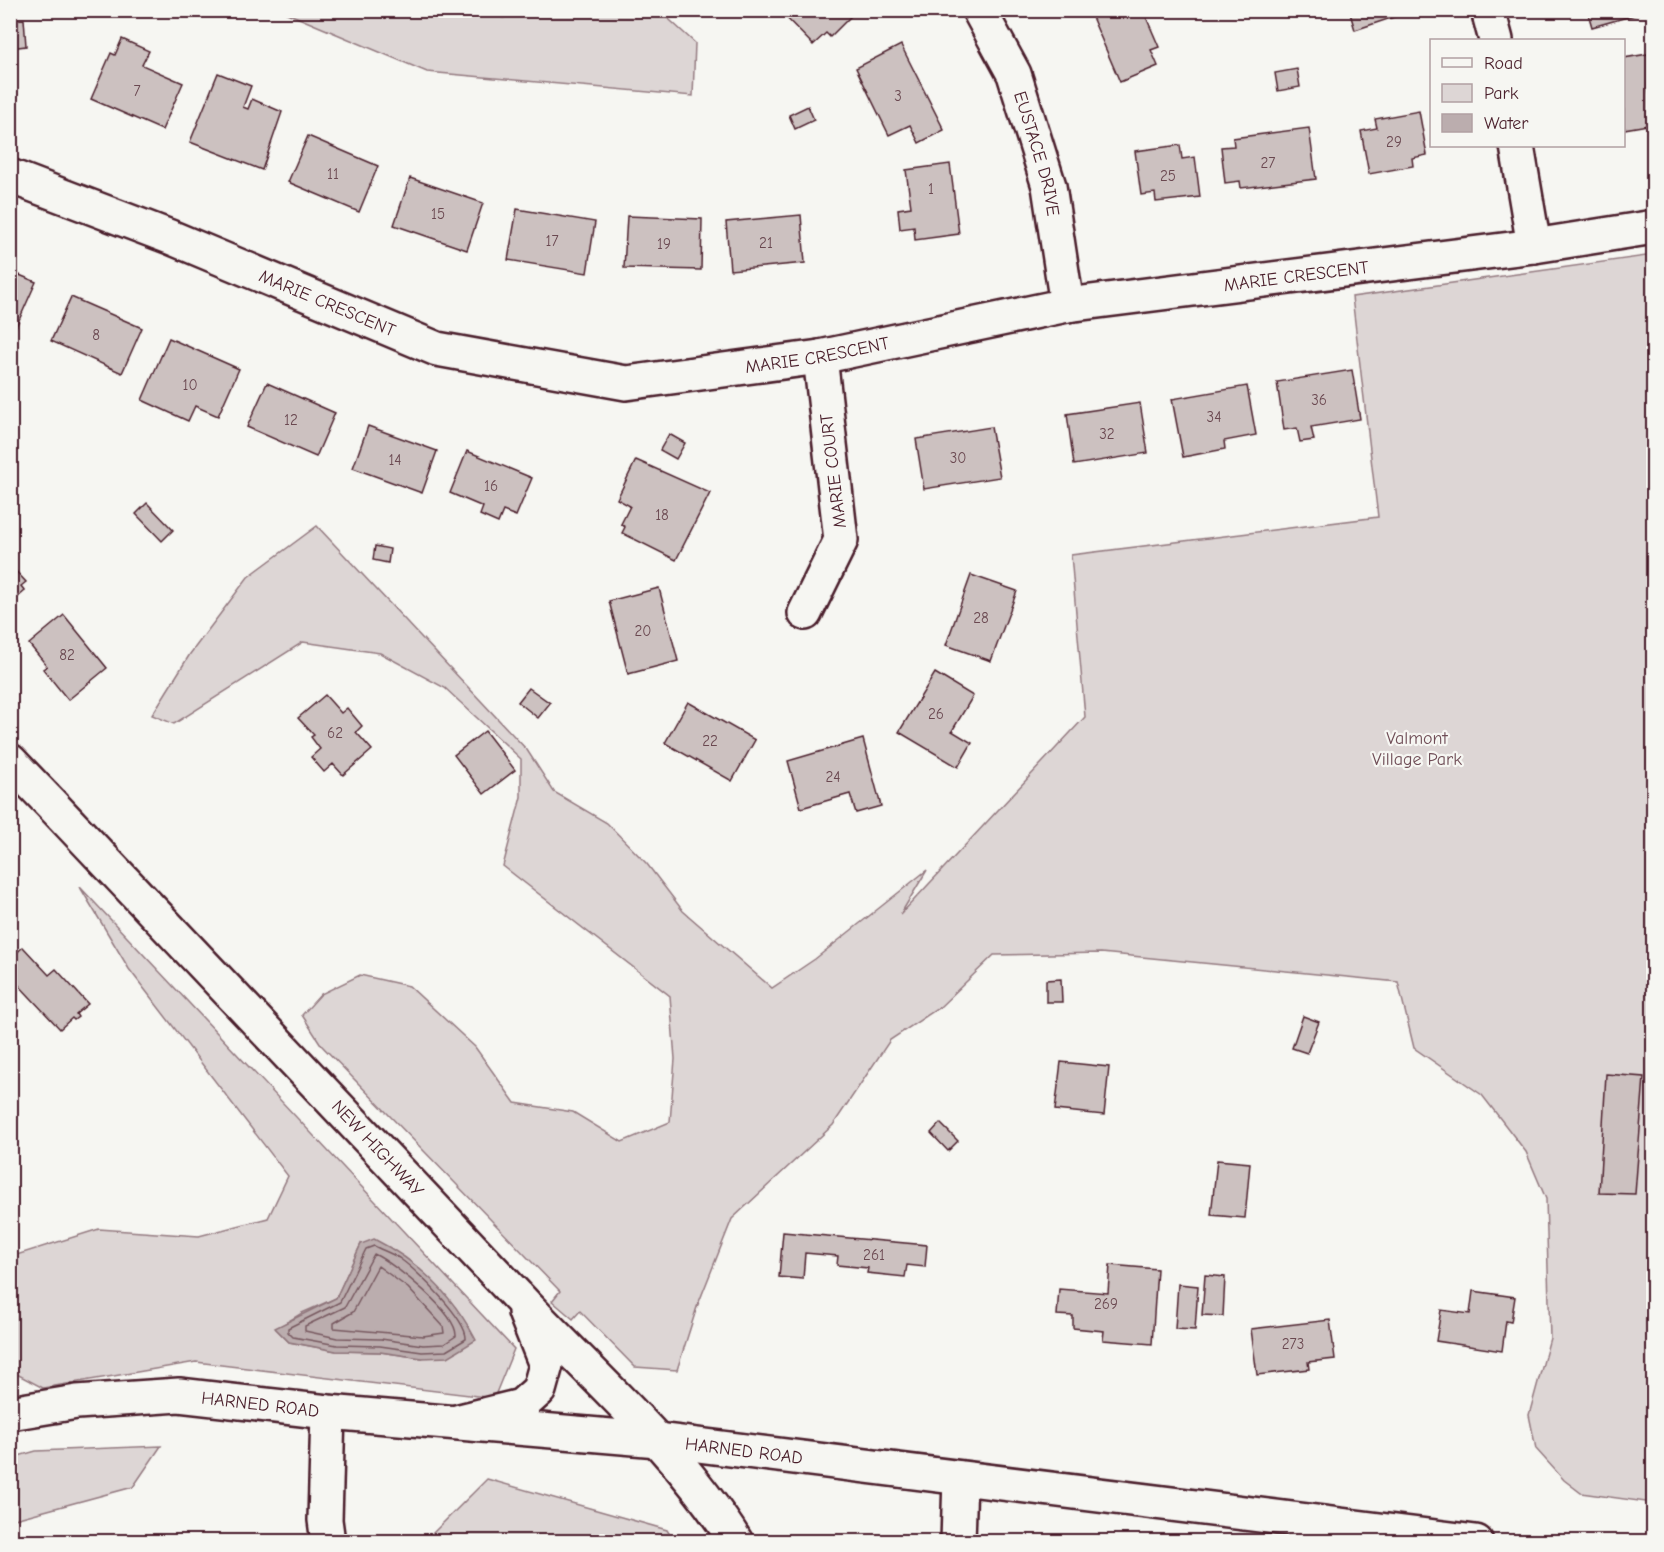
<svg xmlns="http://www.w3.org/2000/svg" width="1664" height="1552" viewBox="0 0 1664 1552" font-family="'Comic Neue',sans-serif">
<style>
.green{fill:#ddd6d5;stroke:#947a80;stroke-width:1.5;fill-rule:evenodd}
.water{fill:#bbadae;stroke:#8e747a;stroke-width:1.5}
.lines{fill:none;stroke-linecap:round;stroke-linejoin:round}
.shore{stroke:#77585f;stroke-width:1.5}
.building{fill:#ccc1c0;stroke:#4a1f2b;stroke-width:1.5}
.minor-casing{stroke:#4a1f2b;stroke-width:38}
.major-casing{stroke:#4a1f2b;stroke-width:38}
.minor{stroke:#f6f6f2;stroke-width:33}
.major{stroke:#f6f6f2;stroke-width:33}
.labels{text-anchor:middle;stroke-width:4.5;stroke-linejoin:round;paint-order:stroke}
.number-label{font-size:15px;fill:#6a4850}
.street-label{font-size:18px;fill:#4a1f2b;stroke:#f6f6f2}
.park-label{font-size:18px;fill:#6f4d56;stroke:#f6f6f2}
</style>
<rect width="100%" height="100%" fill="#f6f6f2"/>
<filter id="ink" filterUnits="userSpaceOnUse"><feTurbulence type="fractalNoise" baseFrequency=".0167" numOctaves="2"/><feDisplacementMap in="SourceGraphic" scale="12" xChannelSelector="R" yChannelSelector="G"/><feConvolveMatrix kernelMatrix="1 2 1 2 8 2 1 2 1" color-interpolation-filters="sRGB"/></filter>
<g filter="url(#ink)">
<g class="green">
<path d="M 481,10 L 503,18 L 532,10 L 660,11 L 695,43 L 693,96 L 427,72 L 282,11 Z"/>
<path d="M 1653,255 L 1653,1503 L 1581,1493 L 1564,1480 L 1536,1449 L 1529,1415 L 1550,1338 L 1546,1199 L 1526,1152 L 1482,1095 L 1414,1048 L 1398,982 L 1101,953 L 994,955 L 940,1007 L 890,1040 L 833,1125 L 732,1219 L 697,1307 L 677,1370 L 635,1367 L 580,1311 L 573,1319 L 552,1301 L 560,1291 L 322,1046 L 302,1015 L 321,994 L 360,975 L 409,986 L 475,1047 L 515,1103 L 573,1112 L 622,1142 L 670,1122 L 675,1059 L 670,996 L 503,866 L 521,797 L 521,759 L 445,688 L 380,653 L 303,642 L 174,724 L 152,715 L 190,654 L 248,577 L 317,526 L 527,750 L 554,792 L 607,823 L 647,864 L 683,911 L 772,988 L 815,959 L 927,870 L 900,915 L 1085,717 L 1071,555 L 1378,517 L 1352,297 Z"/>
<path d="M 80,887 L 514,1349 L 494,1398 L 196,1362 L 43,1388 L 11,1371 L 10,1257 L 99,1229 L 199,1236 L 268,1218 L 288,1176 L 129,969 ZM 361,1244 L 422,1358 L 380,1352 L 336,1351 L 289,1342 L 276,1329 L 302,1313 L 336,1298 Z"/>
<path d="M 161,1446 L 133,1487 L 11,1520 L 11,1458 L 36,1451 Z"/>
<path d="M 487,1479 L 667,1530 L 674,1541 L 425,1541 Z"/>
</g>
<path class="water" d="M 374,1239 C 418,1261 453,1296 476,1340 L 448,1357 L 422,1358 L 380,1352 L 336,1351 L 289,1342 L 275,1328 L 336,1298 L 361,1244 Z"/>
<g class="lines">
<g class="shore">
<path d="M 374,1246 C 382,1250 391,1253 399,1258 C 416,1270 467,1319 466,1339 L 446,1351 L 422,1352 L 380,1346 L 337,1345 L 293,1337 L 288,1332 L 288,1328 L 340,1302 L 366,1249 Z"/>
<path d="M 374,1254 C 395,1264 457,1313 456,1336 L 444,1344 L 423,1345 L 381,1339 L 337,1338 L 305,1331 L 305,1326 L 345,1307 Z"/>
<path d="M 378,1266 L 408,1288 L 443,1326 L 444,1333 L 423,1336 L 334,1328 L 334,1323 L 353,1312 Z"/>
</g>
</g>
<g class="building">
<path d="M 779,10 L 857,10 L 830,37 L 826,33 L 813,45 Z"/>
<path d="M 1089,10 L 1143,10 L 1159,47 L 1151,50 L 1158,66 L 1120,82 Z"/>
<path d="M 1349,10 L 1395,10 L 1397,16 L 1355,30 Z"/>
<path d="M 1587,10 L 1637,10 L 1638,14 L 1592,27 Z"/>
<path d="M 24,19 L 26,46 L 10,48 L 10,20 Z"/>
<path d="M 122,39 L 149,51 L 142,65 L 183,83 L 162,130 L 91,99 L 111,53 L 115,55 Z"/>
<path d="M 901,45 L 944,130 L 919,143 L 910,125 L 889,135 L 856,68 Z"/>
<path d="M 1654,53 L 1654,83 L 1648,84 L 1654,124 L 1624,129 L 1624,58 Z"/>
<path d="M 1297,69 L 1300,87 L 1278,91 L 1275,73 Z"/>
<path d="M 218,73 L 251,86 L 243,107 L 248,109 L 252,99 L 282,112 L 262,170 L 190,142 Z"/>
<path d="M 808,106 L 814,120 L 795,129 L 789,115 Z"/>
<path d="M 1419,111 L 1427,155 L 1412,158 L 1413,166 L 1369,174 L 1361,131 L 1377,128 L 1375,119 Z"/>
<path d="M 1309,128 L 1316,179 L 1241,188 L 1240,181 L 1225,183 L 1221,147 L 1234,146 L 1233,138 Z"/>
<path d="M 308,136 L 378,166 L 359,212 L 288,182 Z"/>
<path d="M 1180,145 L 1182,159 L 1195,157 L 1200,197 L 1156,202 L 1155,193 L 1141,195 L 1135,151 Z"/>
<path d="M 950,164 L 959,234 L 915,240 L 914,227 L 900,229 L 898,209 L 911,207 L 906,170 Z"/>
<path d="M 410,178 L 483,203 L 467,250 L 394,225 Z"/>
<path d="M 517,209 L 595,222 L 587,273 L 508,260 Z"/>
<path d="M 801,215 L 805,263 L 730,270 L 726,222 Z"/>
<path d="M 627,216 L 702,219 L 701,270 L 624,268 Z"/>
<path d="M 10,271 L 36,282 L 15,329 L 10,327 Z"/>
<path d="M 71,297 L 142,328 L 122,373 L 51,341 Z"/>
<path d="M 169,338 L 239,369 L 218,416 L 195,406 L 188,421 L 142,400 Z"/>
<path d="M 1352,370 L 1360,419 L 1311,427 L 1314,440 L 1300,442 L 1297,428 L 1284,430 L 1277,382 Z"/>
<path d="M 267,383 L 335,413 L 316,457 L 247,427 Z"/>
<path d="M 1247,386 L 1256,435 L 1224,441 L 1225,449 L 1183,457 L 1172,399 Z"/>
<path d="M 1140,403 L 1148,453 L 1074,465 L 1067,414 Z"/>
<path d="M 368,426 L 437,451 L 422,493 L 353,468 Z"/>
<path d="M 991,427 L 1000,477 L 924,489 L 916,439 Z"/>
<path d="M 669,434 L 685,443 L 676,459 L 660,450 Z"/>
<path d="M 467,451 L 532,478 L 516,516 L 503,511 L 498,523 L 480,515 L 483,507 L 450,493 Z"/>
<path d="M 636,460 L 710,493 L 676,560 L 622,533 L 625,527 L 621,524 L 630,506 L 617,499 Z"/>
<path d="M 147,503 L 173,530 L 162,541 L 136,514 Z"/>
<path d="M 375,546 L 390,549 L 388,563 L 373,560 Z"/>
<path d="M 13,568 L 26,582 L 21,586 L 25,591 L 10,604 L 10,571 Z"/>
<path d="M 971,575 L 1017,591 L 991,661 L 946,645 Z"/>
<path d="M 659,588 L 678,661 L 628,674 L 609,601 Z"/>
<path d="M 64,615 L 107,668 L 68,700 L 43,669 L 47,666 L 29,644 Z"/>
<path d="M 935,673 L 973,696 L 952,731 L 972,743 L 958,767 L 899,732 Z"/>
<path d="M 529,688 L 550,703 L 538,718 L 518,702 Z"/>
<path d="M 325,695 L 341,713 L 347,708 L 362,726 L 356,732 L 372,750 L 343,775 L 333,764 L 324,772 L 311,757 L 320,749 L 311,737 L 314,735 L 298,718 Z"/>
<path d="M 688,702 L 755,740 L 732,781 L 665,743 Z"/>
<path d="M 485,731 L 515,770 L 484,794 L 454,755 Z"/>
<path d="M 863,739 L 881,806 L 856,813 L 850,794 L 801,808 L 788,761 Z"/>
<path d="M 23,947 L 49,975 L 56,969 L 88,1004 L 76,1014 L 78,1017 L 74,1020 L 72,1018 L 60,1029 L 15,981 L 10,986 L 10,959 Z"/>
<path d="M 1061,979 L 1062,1002 L 1046,1002 L 1046,980 Z"/>
<path d="M 1303,1016 L 1319,1022 L 1307,1053 L 1292,1048 Z"/>
<path d="M 1061,1062 L 1109,1067 L 1104,1115 L 1055,1110 Z"/>
<path d="M 1606,1074 L 1644,1077 L 1635,1194 L 1599,1193 Z"/>
<path d="M 940,1123 L 958,1141 L 948,1151 L 931,1133 Z"/>
<path d="M 1217,1160 L 1250,1163 L 1245,1218 L 1211,1215 Z"/>
<path d="M 783,1232 L 927,1245 L 925,1267 L 907,1265 L 905,1277 L 867,1273 L 868,1268 L 837,1265 L 838,1256 L 805,1253 L 803,1279 L 779,1277 Z"/>
<path d="M 1110,1265 L 1157,1269 L 1152,1344 L 1103,1340 L 1104,1331 L 1073,1328 L 1073,1316 L 1057,1315 L 1059,1289 L 1108,1293 Z"/>
<path d="M 1205,1275 L 1225,1277 L 1223,1316 L 1202,1315 Z"/>
<path d="M 1178,1284 L 1198,1286 L 1195,1330 L 1175,1329 Z"/>
<path d="M 1473,1291 L 1515,1297 L 1511,1322 L 1506,1321 L 1502,1351 L 1436,1341 L 1441,1310 L 1470,1314 Z"/>
<path d="M 1330,1320 L 1335,1359 L 1308,1362 L 1309,1369 L 1257,1375 L 1251,1329 Z"/>
</g>
<g class="lines">
<g class="minor-casing">
<g id="minor">
<path id="s1" d="M 979,10 L 1014,74 L 1049,186 L 1067,305"/>
<path d="M 1488,10 L 1496,40"/>
<path d="M 1517,146 L 1534,246"/>
<path id="s2" d="M 10,176 L 170,237 L 437,349 L 626,383 L 820,357 L 1067,305 L 1534,246 L 1654,227"/>
<path d="M 805,613 L 841,540 L 820,357"/>
<path id="s3" d="M 10,761 C 181,939 350,1119 519,1298 C 593,1377 678,1449 736,1542"/>
<path d="M 460,1421 L 521,1406 L 539,1390 L 546,1365 L 525,1312"/>
<path d="M 328,1542 L 325,1520 L 328,1412"/>
<path d="M 958,1542 L 960,1478"/>
</g>
</g>
<g class="major-casing">
<g id="major">
<path id="s4" d="M 10,1413 L 77,1402 L 179,1395 L 328,1412 L 658,1440 L 1476,1542"/>
</g>
</g>
<use href="#minor" class="minor"/>
<use href="#major" class="major"/>
</g>
</g>
<g class="labels">
<g class="number-label">
<text x="137" y="96">7</text>
<text x="898" y="101">3</text>
<text x="1394" y="147">29</text>
<text x="1268" y="168">27</text>
<text x="333" y="179">11</text>
<text x="1168" y="181">25</text>
<text x="931" y="194">1</text>
<text x="438" y="219">15</text>
<text x="552" y="246">17</text>
<text x="766" y="248">21</text>
<text x="664" y="249">19</text>
<text x="96" y="340">8</text>
<text x="190" y="390">10</text>
<text x="1319" y="405">36</text>
<text x="1214" y="422">34</text>
<text x="291" y="425">12</text>
<text x="1107" y="439">32</text>
<text x="958" y="463">30</text>
<text x="395" y="465">14</text>
<text x="491" y="491">16</text>
<text x="662" y="520">18</text>
<text x="981" y="623">28</text>
<text x="643" y="636">20</text>
<text x="67" y="660">82</text>
<text x="936" y="719">26</text>
<text x="335" y="738">62</text>
<text x="710" y="746">22</text>
<text x="833" y="782">24</text>
<text x="874" y="1260">261</text>
<text x="1106" y="1309">269</text>
<text x="1293" y="1349">273</text>
</g>
<g class="street-label">
<text dy="6" stroke="none"><textPath href="#s1" startOffset="156">EUSTACE DRIVE</textPath></text>
<text dy="6" stroke="none"><textPath href="#s2" startOffset="1332">MARIE CRESCENT</textPath></text>
<text dy="6" stroke="none"><textPath href="#s2" startOffset="342">MARIE CRESCENT</textPath></text>
<text dy="6" stroke="none"><textPath href="#s2" startOffset="846">MARIE CRESCENT</textPath></text>
<text transform="translate(833 471) rotate(-97)" y="6">MARIE COURT</text>
<text dy="6" stroke="none"><textPath href="#s3" startOffset="534">NEW HIGHWAY</textPath></text>
<text dy="6" stroke="none"><textPath href="#s4" startOffset="252">HARNED ROAD</textPath></text>
<text dy="6" stroke="none"><textPath href="#s4" startOffset="738">HARNED ROAD</textPath></text>
</g>
<g class="park-label">
<text x="1417" y="744">Valmont<tspan x="1417" dy="21">Village Park</tspan></text>
</g>
</g>
<rect width="1664" height="1552" fill="none" stroke="#f6f6f2" stroke-width="36"/>
<rect x="18" y="18" width="1628" height="1516" fill="none" stroke="#4a1f2b" stroke-width="2" filter="url(#ink)"/>
<rect x="1430" y="39" width="195" height="108" fill="#f6f6f2" stroke="#b1a0a2" stroke-width="1.5"/>
<rect x="1442" y="58" width="30" height="9" fill="#f6f6f2" stroke="#b1a0a2" stroke-width="1.5"/>
<text x="1484" y="69" font-size="18" fill="#4a1f2b">Road</text>
<rect x="1442" y="84" width="30" height="18" fill="#ddd6d5" stroke="#b1a0a2" stroke-width="1.5"/>
<text x="1484" y="99" font-size="18" fill="#4a1f2b">Park</text>
<rect x="1442" y="114" width="30" height="18" fill="#bbadae" stroke="#b1a0a2" stroke-width="1.5"/>
<text x="1484" y="129" font-size="18" fill="#4a1f2b">Water</text>
</svg>
